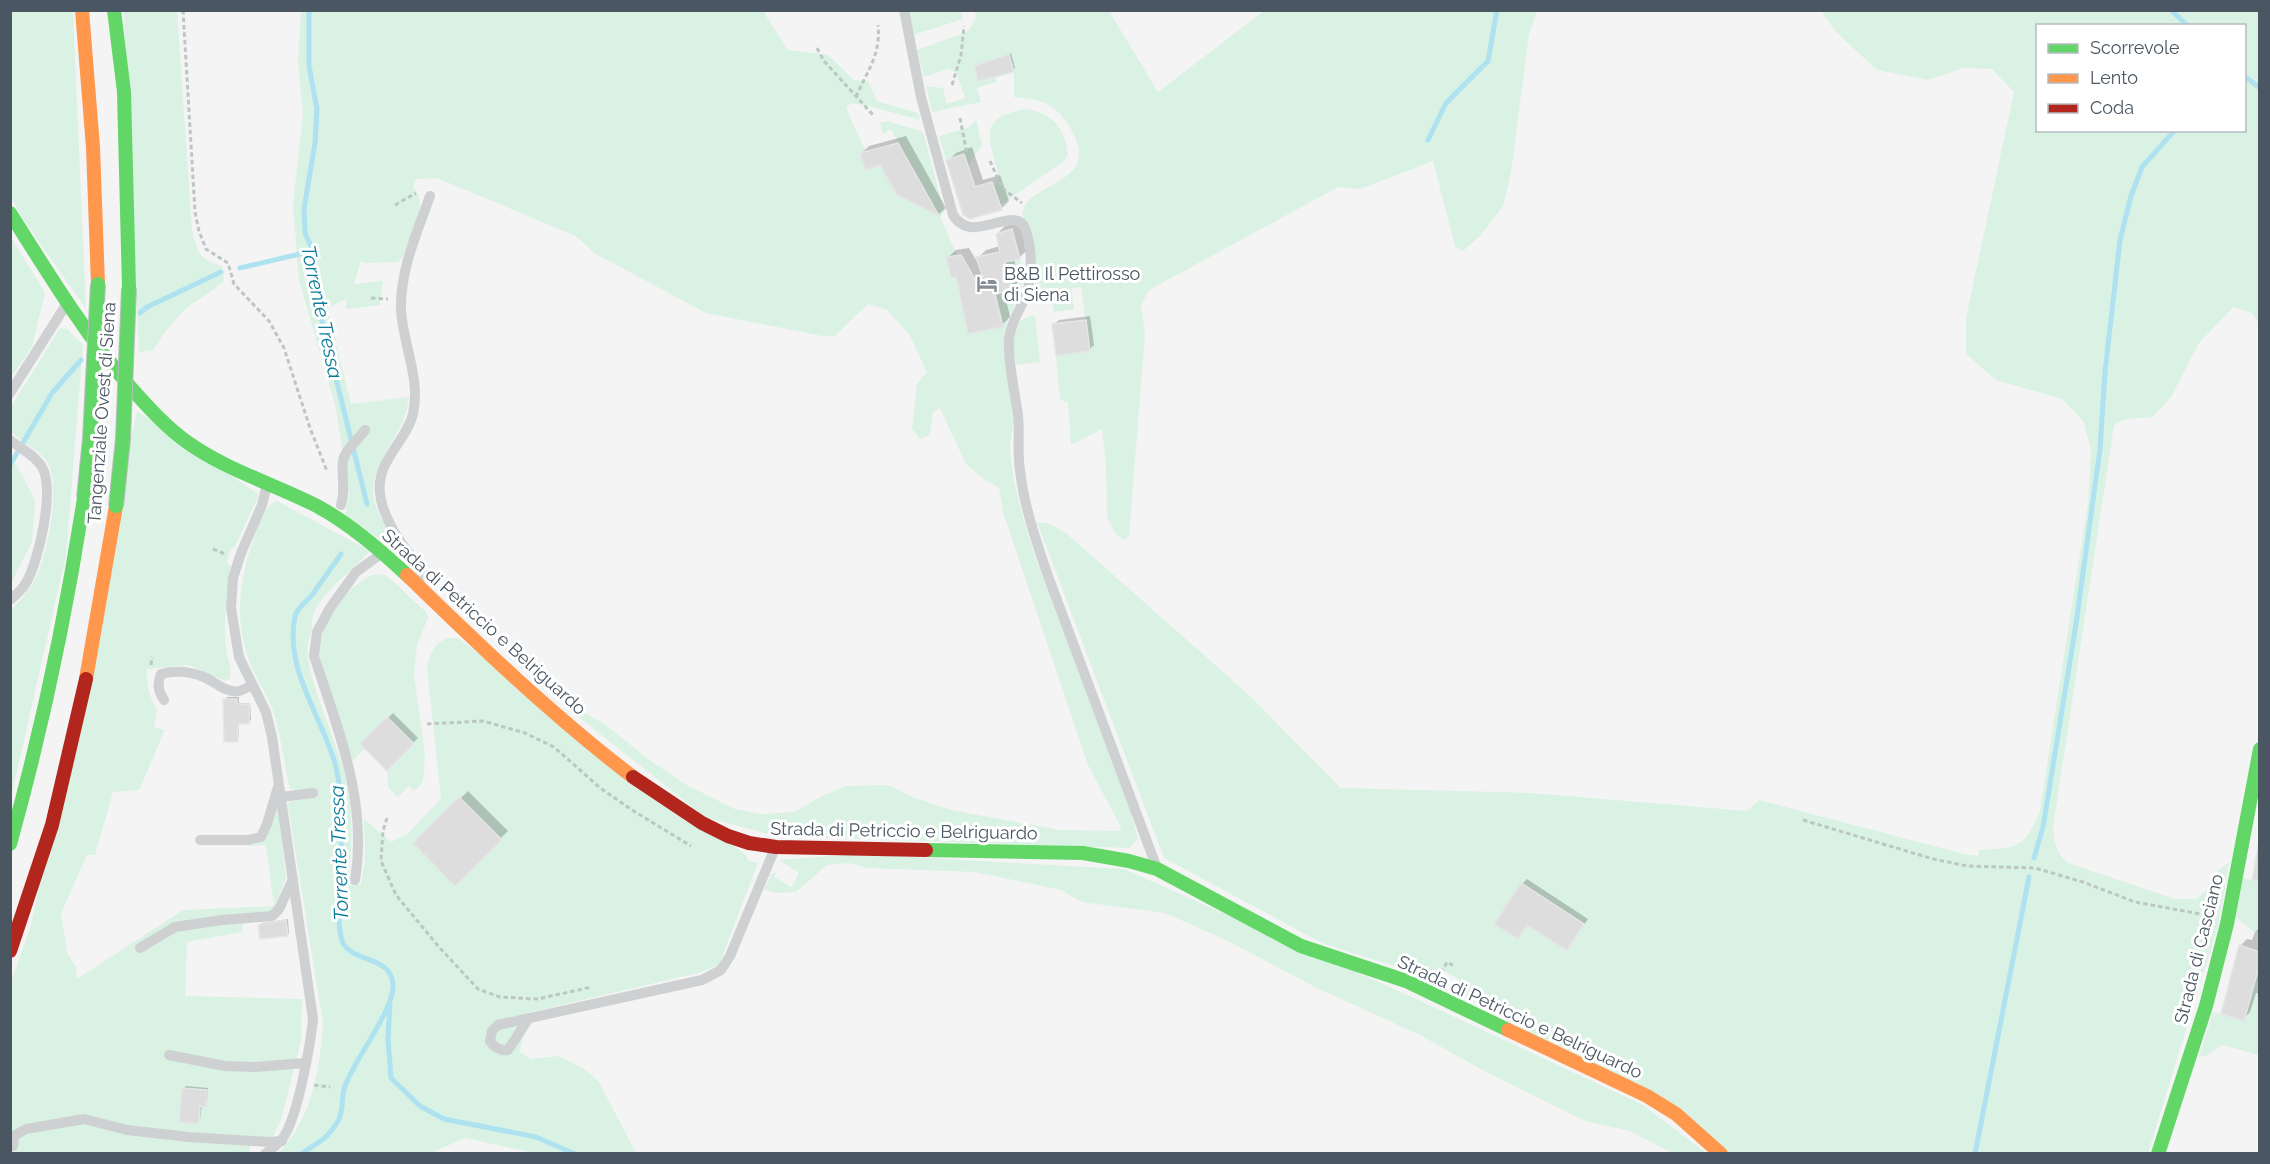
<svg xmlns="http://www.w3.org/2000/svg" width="2270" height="1164" viewBox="0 0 2270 1164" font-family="Raleway,sans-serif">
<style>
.green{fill:#d9f2e3;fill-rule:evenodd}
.shadow{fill:#0003}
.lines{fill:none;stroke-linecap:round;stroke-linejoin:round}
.stream{stroke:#aee2f0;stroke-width:5}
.building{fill:#ddddde;stroke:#e5e6e7;stroke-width:1.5}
.path{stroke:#bcc7c4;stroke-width:3;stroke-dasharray:4.5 3;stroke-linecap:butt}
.lane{stroke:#ced0d2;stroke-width:10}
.fast{stroke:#63d668;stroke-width:14}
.slow{stroke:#ff974d;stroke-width:14}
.jam{stroke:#b3261e;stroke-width:14}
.fast-bridge-casing{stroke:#b9bec3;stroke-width:16;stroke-linecap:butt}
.fast-bridge{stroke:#63d668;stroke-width:14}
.labels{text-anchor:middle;stroke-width:6;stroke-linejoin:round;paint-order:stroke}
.poi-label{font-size:18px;fill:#4a5661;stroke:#fff;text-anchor:start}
.street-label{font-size:18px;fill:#4a5661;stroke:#fff}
.water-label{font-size:20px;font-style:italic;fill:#0c7c9b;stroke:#fff}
</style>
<rect width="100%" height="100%" fill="#f4f4f4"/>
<g class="green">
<path d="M 10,11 L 73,11 L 86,309 L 24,220 L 11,198 Z"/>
<path d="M 124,11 L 177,11 L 192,230 C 198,253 198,259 222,266 L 224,281 C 214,290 204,296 193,303 C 176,316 164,333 153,350 L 139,352 Z"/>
<path d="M 301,11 L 763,11 L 788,50 L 828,55 L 854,80 L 868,81 L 877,101 L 918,113 L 920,120 L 869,106 L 851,103 L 846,108 L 866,152 L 860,154 L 865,169 L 876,166 L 881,167 L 897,195 L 925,209 L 933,204 L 891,129 L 883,134 L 880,123 L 888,121 L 923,132 L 944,211 L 940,217 L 957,255 L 946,257 L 950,278 L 974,273 L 977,290 L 960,295 L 969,334 L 1003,327 L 995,294 L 1012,290 L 1005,262 L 1020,259 C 1022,269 1024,280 1021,291 C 1015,307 1005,319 1004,338 C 1004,365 1011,392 1013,419 C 1014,428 1010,437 1010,446 C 1011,481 1026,529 1037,562 L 1129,806 L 1138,839 L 1130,848 L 775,836 L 705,817 L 566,707 L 585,713 L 604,724 L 651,761 L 685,784 L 735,809 L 761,814 L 795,812 L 822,796 L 846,786 L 887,785 L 915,798 L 951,810 L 1060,830 L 1121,831 L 1120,825 L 1088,765 L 1003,512 L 999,488 L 981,477 L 966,464 L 940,408 L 933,412 L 930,435 L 920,439 L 912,429 L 917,384 L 927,372 L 909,334 L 886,309 L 868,304 L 835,336 L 822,336 L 706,313 L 594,253 L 576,236 L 437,178 L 416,179 L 413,187 C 430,206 410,236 403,256 L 398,262 L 366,263 L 361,261 L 354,284 L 383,281 L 380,305 L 346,309 L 346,299 L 327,308 L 351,404 L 409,397 C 405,425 396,433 384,456 C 380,464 375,474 374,482 C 368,512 397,542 414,563 L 345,515 L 349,496 L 347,476 L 335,404 L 299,280 L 293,204 L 303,113 L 298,64 Z"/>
<path d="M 907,11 L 961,11 L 963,19 L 913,35 Z"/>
<path d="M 975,11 L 1109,11 L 1158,92 L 1264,11 L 1537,11 L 1529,34 L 1511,173 L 1503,206 L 1481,235 L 1463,251 L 1455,246 L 1433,161 L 1360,189 L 1338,187 L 1149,290 L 1141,305 L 1145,334 L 1129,536 L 1124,540 L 1116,534 L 1107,517 L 1106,464 L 1102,429 L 1071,445 L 1068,403 L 1060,399 L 1056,356 L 1090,351 L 1081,287 L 1071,288 L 1074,309 L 1054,312 C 1052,299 1048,293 1034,290 C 1034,279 1036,267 1035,257 C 1033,243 1021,227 1023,212 C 1025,191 1067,185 1077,164 C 1081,155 1079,146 1075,137 C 1061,107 1046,99 1014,97 L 1014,72 L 1009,54 L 992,59 L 996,82 L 977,88 L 981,102 L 932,112 L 926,86 L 943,88 L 947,104 L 965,98 L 956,72 L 948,69 L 924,77 L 917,50 L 962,34 L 969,30 L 976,18 Z"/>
<path d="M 1821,11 L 2259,11 L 2259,324 L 2252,313 L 2233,307 L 2199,343 L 2171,397 L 2153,417 L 2125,419 L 2114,425 L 2053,827 C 2054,842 2056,853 2068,863 L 2175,899 L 2197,899 L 2206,890 L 2215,873 L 2229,862 L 2218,926 L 2148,1153 L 1732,1153 L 1456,991 L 1459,979 L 1439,969 L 1430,977 L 1324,944 L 1164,858 L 1037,522 L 1051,524 L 1066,533 L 1250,696 L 1341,788 L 1531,793 L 1747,811 L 1759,800 L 1964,854 L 1978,856 L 1979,850 C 2018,848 2025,848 2040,810 L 2088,503 L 2091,452 L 2084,422 L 2062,399 L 1996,380 L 1966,354 L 1966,318 L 2014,92 L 1992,69 L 1964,68 L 1928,80 L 1877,70 L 1836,32 ZM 2038,26 L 2244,26 L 2244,130 L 2038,130 Z"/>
<path d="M 1026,109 C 1053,114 1065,127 1068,155 L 1063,162 L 1000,205 L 994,188 L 999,177 C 990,138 975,118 1026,109 Z"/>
<path d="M 976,120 L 982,145 L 968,165 L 964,154 L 946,160 L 939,136 L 968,128 Z"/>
<path d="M 11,237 L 45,293 L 32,347 L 11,377 Z"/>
<path d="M 1035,315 L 1040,362 L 1016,365 C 1013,344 1007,320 1035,315 Z"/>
<path d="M 60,328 L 67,329 L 83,345 L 66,555 L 11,797 L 11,610 C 22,599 32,588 38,573 C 48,550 62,482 46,460 C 37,448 21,443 11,431 L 11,407 Z"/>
<path d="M 137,411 L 258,494 L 258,497 L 234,548 L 230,549 L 227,562 L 231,566 C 227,586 223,626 226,646 C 227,656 232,667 230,678 L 225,681 L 189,665 L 147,669 C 146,685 149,695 157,710 L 154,727 L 165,730 L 139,790 L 113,792 L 95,855 L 87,855 L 61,913 L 67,953 L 76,967 L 77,979 L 183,910 L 274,906 L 266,845 L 248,846 L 248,844 L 254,844 L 273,811 L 278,807 L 286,878 L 275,906 L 287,906 L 278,918 L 243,924 L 242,932 L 187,942 L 185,996 L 302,999 L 301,1041 L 281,1120 L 272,1138 L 252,1137 L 249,1153 L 11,1153 L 10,985 L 31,925 Z"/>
<path d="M 11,455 L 35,500 L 32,542 L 11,583 Z"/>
<path d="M 277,501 L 370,551 C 354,569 320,593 313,616 C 312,620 312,625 312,630 C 311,634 308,638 308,643 C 303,672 336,739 344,771 C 354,808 352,843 349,881 L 361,885 L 365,862 L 364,819 L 391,842 L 407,834 L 441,799 L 427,667 C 431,650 438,636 458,638 L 747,856 L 747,860 L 758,863 L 719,965 L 702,972 L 527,1013 L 520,1052 L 531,1059 L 558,1056 L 584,1069 L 599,1082 L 636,1153 L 535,1153 L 465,1138 L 431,1153 L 278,1153 C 312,1121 320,1068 323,1023 L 288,805 L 289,802 L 297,800 L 294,789 L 290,789 C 284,763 281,733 272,708 C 267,695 260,684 254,672 C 233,627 238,583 254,538 C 259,524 262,508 277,501 Z"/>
<path d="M 376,574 L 386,575 L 426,612 L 428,618 L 417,645 L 414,675 L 425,754 L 423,782 L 414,791 L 409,786 L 398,797 L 388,787 L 387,771 L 414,744 L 386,717 L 360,744 L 364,749 L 353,761 C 344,736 317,670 320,647 C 321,629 331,616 341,601 C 349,589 362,578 376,574 Z"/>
<path d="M 858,854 L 1124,869 L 1401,992 L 1643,1105 L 1706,1153 L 1672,1153 L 1630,1131 L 1585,1121 L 1486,1072 L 1420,1035 L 1315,987 L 1228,941 L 1165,913 L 1082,902 L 1061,890 L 975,872 L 867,868 L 849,863 L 827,865 L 796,892 L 779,893 L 764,890 L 772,873 L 776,873 L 774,877 L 792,887 L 799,873 L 779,860 Z"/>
<path d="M 2242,878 L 2259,881 L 2259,933 L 2253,931 L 2234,916 Z"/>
<path d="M 2259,967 L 2259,1055 L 2222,1045 L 2205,1056 L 2199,1057 L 2213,1012 L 2244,1020 Z"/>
</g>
<g class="shadow">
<path d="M 1011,53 L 1015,68 L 1013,70 L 975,67 Z"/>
<path d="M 906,136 L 946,208 L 939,214 L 898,194 L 880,163 L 861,154 L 869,146 Z"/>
<path d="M 972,147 L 983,180 L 1000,175 L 1009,201 L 1001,209 L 970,217 L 948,161 L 956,153 Z"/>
<path d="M 1020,222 L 1027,250 L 1019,258 L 1014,259 L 1019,281 L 1011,289 L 1004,290 L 1010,317 L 1002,325 L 957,276 L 948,257 L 956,250 L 969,248 L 979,265 L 978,258 L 986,250 L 1000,246 L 997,234 L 1005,226 Z"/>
<path d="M 1090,316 L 1094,345 L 1089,350 L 1053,325 L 1059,320 Z"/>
<path d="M 227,697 L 239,697 L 239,703 L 250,703 L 251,720 L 249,722 L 239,723 L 239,738 L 237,740 L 225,700 Z"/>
<path d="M 393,713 L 418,738 L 387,769 L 362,744 Z"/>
<path d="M 468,791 L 508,831 L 455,883 L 415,843 Z"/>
<path d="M 1527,879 L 1588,919 L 1571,944 L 1528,924 L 1517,937 L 1522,884 Z"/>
<path d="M 288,919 L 289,933 L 287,935 L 260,925 L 262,923 Z"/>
<path d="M 2260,927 L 2260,994 L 2256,993 L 2250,1012 L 2243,1019 L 2240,946 L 2247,939 L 2252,940 L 2255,932 Z"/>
<path d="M 186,1086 L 208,1088 L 207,1103 L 202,1105 L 200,1120 L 198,1122 L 184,1088 Z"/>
</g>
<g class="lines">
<g class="stream">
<path d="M 309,10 L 309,66 L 317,109 L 315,143 L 304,209 L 305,233 L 313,251 L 313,285 L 367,504"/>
<path d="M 2171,10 L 2188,26"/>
<path d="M 2244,76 L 2260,88"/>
<path d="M 1428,140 L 1446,103 L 1488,61 L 1497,10"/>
<path d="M 240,268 L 313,251"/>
<path d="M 140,313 L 147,307 L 221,272"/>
<path d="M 10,465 L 52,393 L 81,360"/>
<path d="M 2034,858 L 2043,827 L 2076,624 L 2100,449 L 2105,372 L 2120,240 L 2131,196 L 2142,167 L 2175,130"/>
<path d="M 390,1004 L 388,1039 L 391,1078 L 420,1106 L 444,1119 L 536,1137 L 575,1154"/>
<path d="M 301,1154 C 319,1141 325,1142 338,1121 C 344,1111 341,1097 345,1086 C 354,1060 395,1009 393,984 C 391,956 352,962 343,943 C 337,928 339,905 340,889 C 340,849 345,806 336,767 C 323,717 284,671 295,616 C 297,608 307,601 312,595 C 322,581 331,568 341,554"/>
<path d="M 1975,1154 L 2029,877"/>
</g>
</g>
<g class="building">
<path d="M 1009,54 L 1014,72 L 978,81 L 974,66 Z"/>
<path d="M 898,143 L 939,216 L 897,195 L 880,165 L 865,170 L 860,153 Z"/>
<path d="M 964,154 L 975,187 L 992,182 L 1002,210 L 970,219 L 963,215 L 946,160 Z"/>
<path d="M 1012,229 L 1020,259 L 1005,262 L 1012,290 L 995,294 L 1003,327 L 968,334 L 956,277 L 951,278 L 946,257 L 961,255 L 976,281 L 983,277 L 976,257 L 1000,252 L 996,234 Z"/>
<path d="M 1086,320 L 1090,351 L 1056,356 L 1052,324 Z"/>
<path d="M 223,699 L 237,699 L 237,704 L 249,704 L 249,724 L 238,724 L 238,742 L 224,742 Z"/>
<path d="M 387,717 L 414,744 L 387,771 L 360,744 Z"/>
<path d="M 459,797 L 502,840 L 455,886 L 413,843 Z"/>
<path d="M 2259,841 L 2259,881 L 2252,880 Z"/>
<path d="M 1521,883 L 1584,924 L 1567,951 L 1527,925 L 1518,939 L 1494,924 Z"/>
<path d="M 286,920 L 288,936 L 260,939 L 258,925 Z"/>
<path d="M 2239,945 L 2259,952 L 2259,967 L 2244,1021 L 2221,1014 Z"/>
<path d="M 182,1088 L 207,1090 L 206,1107 L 200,1106 L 199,1124 L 179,1122 Z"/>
</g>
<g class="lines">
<g class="path">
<path d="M 183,10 L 195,212 L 199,231 L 206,249 L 228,263 L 234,284 L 269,321 L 284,348 L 310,428 L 327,471"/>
<path d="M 817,48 L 824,61 L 874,116"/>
<path d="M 952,85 L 961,55 L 964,26"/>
<path d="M 856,97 C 867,71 881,55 878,25"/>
<path d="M 960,118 L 967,154"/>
<path d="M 990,161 L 1002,188 L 1022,203"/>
<path d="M 395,205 L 416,193"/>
<path d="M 371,298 L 388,299"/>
<path d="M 213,549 L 225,554"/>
<path d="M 151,665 L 152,657"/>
<path d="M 427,724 L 483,721 L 525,733 L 554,747 L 599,787 L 632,810 L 691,846"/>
<path d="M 387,818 L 383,831 L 381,861 L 396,895 L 438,946 L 478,989 L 500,997 L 537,999 L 592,987"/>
<path d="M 1803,820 L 1933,859 L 1967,866 L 2035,868 L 2083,882 L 2135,902 L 2206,915"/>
<path d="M 1441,973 L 1447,962 L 1454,966"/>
<path d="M 314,1085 L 330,1087"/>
</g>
<g class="lane">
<path d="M 904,10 L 921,97 L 953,215 C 973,247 1013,203 1025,228 C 1032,246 1033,278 1026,295 C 1020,310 1011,322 1009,338 C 1007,358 1015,393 1018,415 C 1020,433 1017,451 1020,470 C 1024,506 1036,541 1048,576 L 1155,863"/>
<path d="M 10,393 L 66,305"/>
<path d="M 10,440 C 21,449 35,455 42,467 C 55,490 39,560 26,583 C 22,590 16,595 10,600"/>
<path d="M 341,505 C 346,489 341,477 343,461 C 345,449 359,439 365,430"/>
<path d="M 421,578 C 419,561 405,550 396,535 C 389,523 381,507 380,493 C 376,461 406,442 413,414 C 421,379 403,345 401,310 C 400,270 417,233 430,196"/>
<path d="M 164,700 C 158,691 157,684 161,674 C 176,670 189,671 204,677 C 214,681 227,694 239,691 C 243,690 248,687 252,685"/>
<path d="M 281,797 L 313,793"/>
<path d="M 200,840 L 248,840 L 261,837 L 267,824 L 278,787"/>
<path d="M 355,880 C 368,801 338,730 314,656 L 317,632 L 330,608 L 356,572 L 381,554"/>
<path d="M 140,948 L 175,927 L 222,920 L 272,916 L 279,909 L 293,879"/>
<path d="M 529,1018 L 508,1050 C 500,1051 495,1048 490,1041 L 492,1031 L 498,1025 L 702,980 L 721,970 L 730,956 L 775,848"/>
<path d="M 169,1055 L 225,1066 L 255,1067 L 305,1063"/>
<path d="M 13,1146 L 14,1136 L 26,1129 L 84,1119 L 127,1130 L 189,1137 L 270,1142 L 282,1141"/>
<path d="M 265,1154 C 271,1149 279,1144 283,1138 C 298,1116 310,1047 313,1019 L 272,737 L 266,712 L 239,657 L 231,608 L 233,578 L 241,553 L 262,505 L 267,485"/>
</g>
<g class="fast">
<path d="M 114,10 L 124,92 L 129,288"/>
<path d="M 10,213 C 48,273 85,334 131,388 C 148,407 166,427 187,442 C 226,470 274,484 317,506 C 350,524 379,549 407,575"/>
<path d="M 10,844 C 42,730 66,615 84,498"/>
<path d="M 926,850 L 1083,853 L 1129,861 L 1157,869 L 1301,946 L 1406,981 L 1508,1030"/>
<path d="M 2158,1154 L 2206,1006 L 2227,924 L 2260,749"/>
</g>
<g class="slow">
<path d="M 82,10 L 93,147 L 98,284"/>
<path d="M 407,575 C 479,645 553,716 633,777"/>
<path d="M 86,679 L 116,506"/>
<path d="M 1508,1030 L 1647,1096 L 1676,1114 L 1721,1154"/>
</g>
<g class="jam">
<path d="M 633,777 L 702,823 L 728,836 L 749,843 L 776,847 L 926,850"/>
<path d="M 10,951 L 52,825 L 86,679"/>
</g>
<g class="fast-bridge-casing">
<g id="fast-bridge">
<path d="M 84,498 L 90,439 L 98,284"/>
<path d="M 116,506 L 123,439 L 129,288"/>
</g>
</g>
<use href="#fast-bridge" class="fast-bridge"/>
</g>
<defs>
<g id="hotel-bare" transform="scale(1.62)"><path d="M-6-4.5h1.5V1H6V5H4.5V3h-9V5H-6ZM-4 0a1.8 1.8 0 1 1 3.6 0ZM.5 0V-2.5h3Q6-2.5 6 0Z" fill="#868d94" stroke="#fff" stroke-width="2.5" paint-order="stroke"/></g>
</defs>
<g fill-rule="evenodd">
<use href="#hotel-bare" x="987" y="284"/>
</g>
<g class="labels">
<g class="poi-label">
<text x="1004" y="280">B&amp;B Il Pettirosso<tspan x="1004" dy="21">di Siena</tspan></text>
</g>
<g class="street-label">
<text transform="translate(102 413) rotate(-86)" y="6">Tangenziale Ovest di Siena</text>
<text transform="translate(484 622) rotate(42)" y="6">Strada di Petriccio e Belriguardo</text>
<text transform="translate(904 831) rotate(1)" y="6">Strada di Petriccio e Belriguardo</text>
<text transform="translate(2199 949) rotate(-76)" y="6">Strada di Casciano</text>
<text transform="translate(1520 1017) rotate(25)" y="6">Strada di Petriccio e Belriguardo</text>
</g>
<g class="water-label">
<text transform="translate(322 312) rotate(78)" y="7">Torrente Tressa</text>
<text transform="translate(339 853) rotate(-92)" y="7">Torrente Tressa</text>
</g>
</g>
<rect width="2270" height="1164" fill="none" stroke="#4a5661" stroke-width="24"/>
<rect x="2036" y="24" width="210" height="108" fill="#ffffff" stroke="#b7bbc0" stroke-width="1.5"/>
<rect x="2048" y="44" width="30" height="9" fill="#63d668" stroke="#b7bbc0" stroke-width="1.5"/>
<text x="2090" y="54" font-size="18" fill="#4a5661">Scorrevole</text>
<rect x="2048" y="74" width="30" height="9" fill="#ff974d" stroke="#b7bbc0" stroke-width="1.5"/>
<text x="2090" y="84" font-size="18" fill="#4a5661">Lento</text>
<rect x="2048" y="104" width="30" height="9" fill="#b3261e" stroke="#b7bbc0" stroke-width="1.5"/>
<text x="2090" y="114" font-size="18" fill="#4a5661">Coda</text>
</svg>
